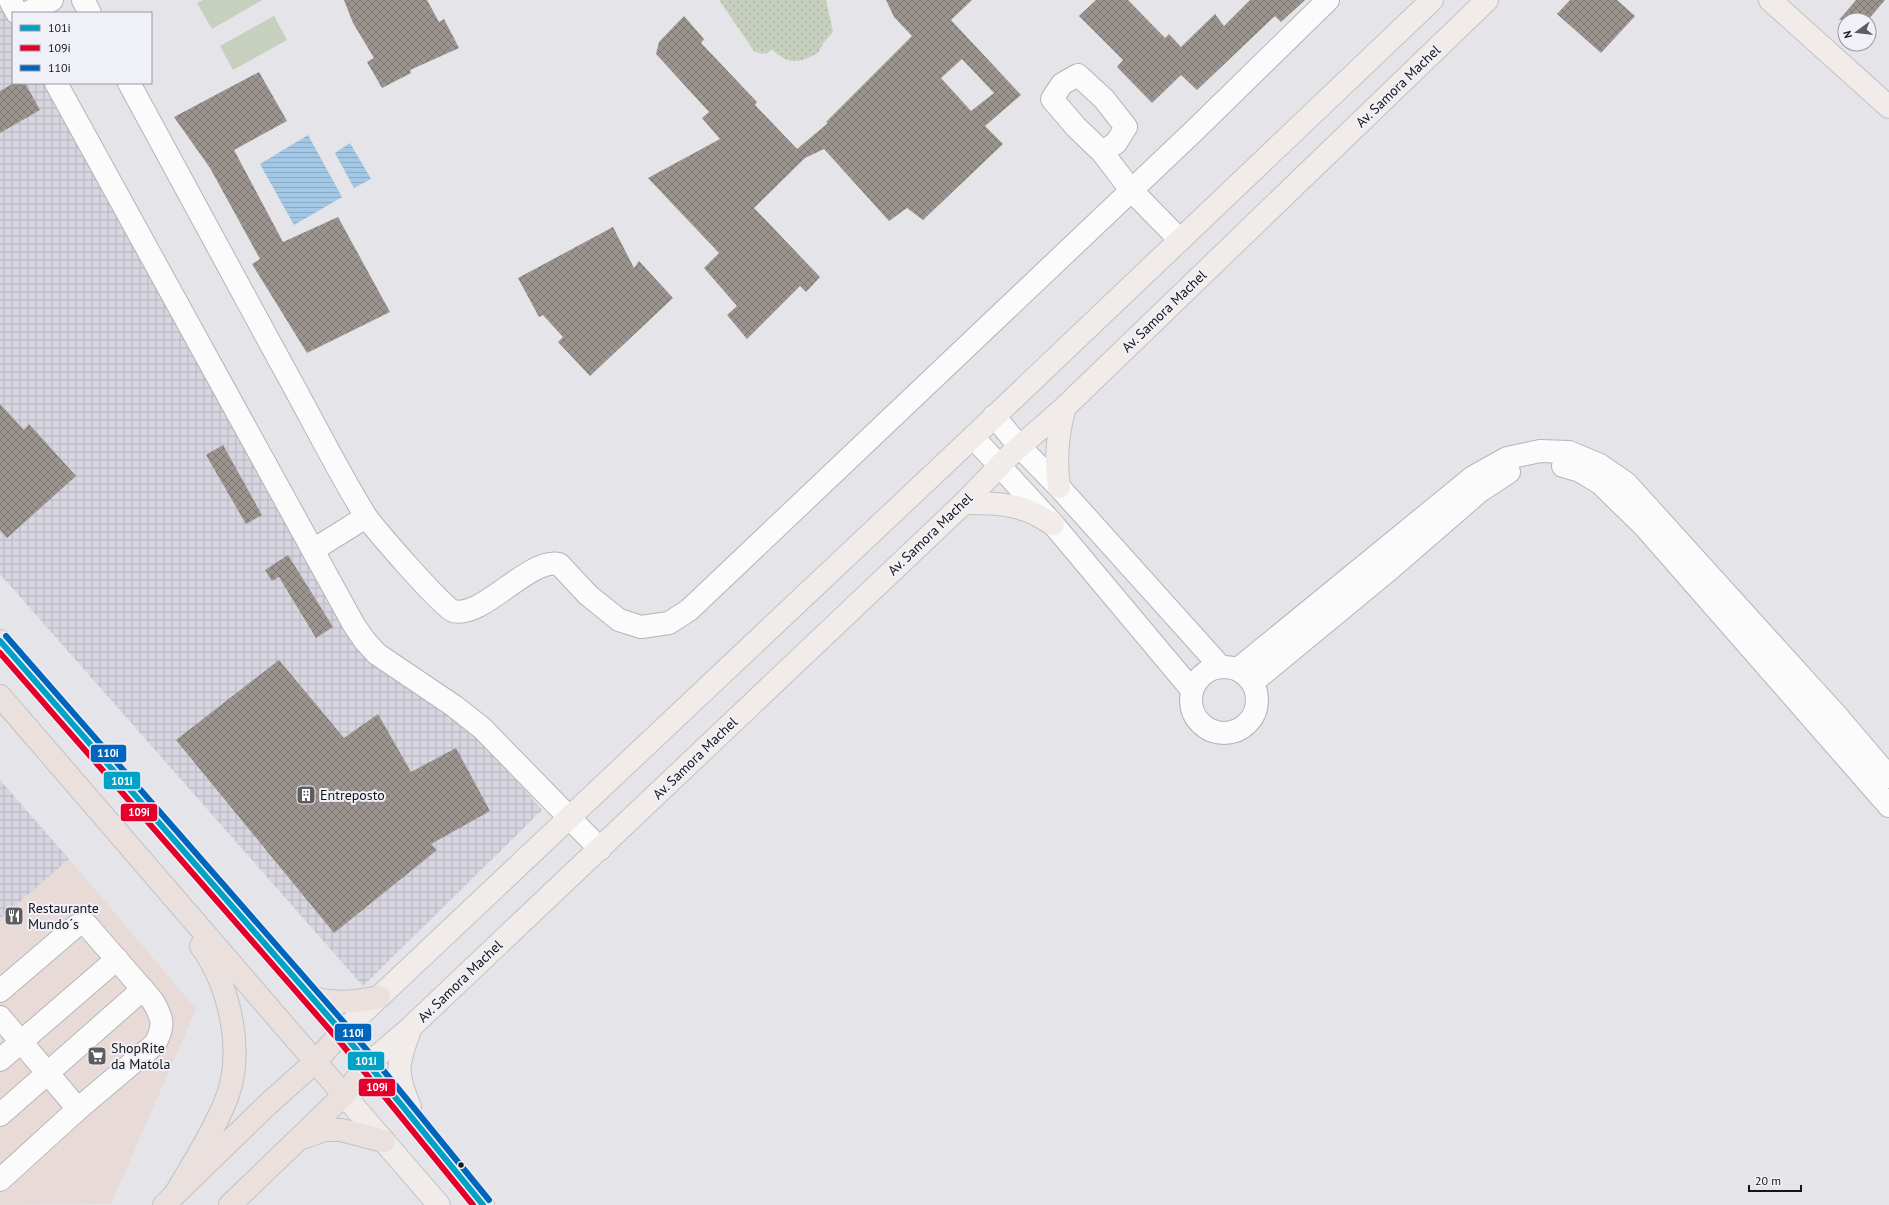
<svg xmlns="http://www.w3.org/2000/svg" width="1889" height="1205" viewBox="0 0 1889 1205" font-family="'PT Sans',sans-serif">
<style>
.commercial{fill:#e8dbd7}
.industrial{fill:url(#industrial-grid)}
.grass{fill:url(#grass-dots)}
.pitch{fill:#c7d0bf}
.water{fill:url(#water-rules)}
.building{fill:url(#building-cross-hatch);fill-rule:evenodd}
.lines{fill:none;stroke-linecap:round;stroke-linejoin:round}
.minor-casing{stroke:#b5b5b8;stroke-width:24}
.major-casing{stroke:#c2c2c4;stroke-width:24}
.highway-casing{stroke:#c2c2c4;stroke-width:24}
.minor{stroke:#fbfbfc;stroke-width:22}
.major{stroke:#f1ecea;stroke-width:22}
.highway{stroke:#eae1de;stroke-width:22}
.bus-1-casing{stroke:#f0f0f8;stroke-width:9}
.bus-2-casing{stroke:#f0f0f8;stroke-width:9}
.bus-3-casing{stroke:#f0f0f8;stroke-width:9}
.bus-1{stroke:#01a2c5;stroke-width:6}
.bus-2{stroke:#e4002b;stroke-width:6}
.bus-3{stroke:#0065bd;stroke-width:6}
.bus-dot{fill:#151518;stroke:#f0f0f8;stroke-width:1.5}
.labels{text-anchor:middle;stroke-width:4;stroke-linejoin:round;paint-order:stroke}
.street-label{font-size:14px;fill:#151518;stroke:#f0f0f8}
.poi-label{font-size:14px;fill:#151518;stroke:#f0f0f8;text-anchor:start}
.line-badge{stroke:#f0f0f8;stroke-width:1.5}
.badge-label{font-size:11px;text-anchor:middle;font-weight:bold;fill:#fff}
</style>
<defs>
<pattern id="industrial-grid" width="8" height="8" patternUnits="userSpaceOnUse"><rect width="8" height="8" fill="#d6d5e0"/><path d="M0 4h8M4 0v8" fill="none" stroke="#b7b6bf"/></pattern>
<pattern id="grass-dots" width="8" height="8" patternUnits="userSpaceOnUse"><rect width="8" height="8" fill="#c7d0bf"/><path d="M2 2h.1M6 6h.1" fill="none" stroke="#aab2a3" stroke-width="1.8" stroke-linecap="round"/></pattern>
<pattern id="water-rules" width="6" height="5" patternUnits="userSpaceOnUse"><rect width="6" height="5" fill="#a2c8e6"/><path d="M0 2.5h6" fill="none" stroke="#8babc5"/></pattern>
<pattern id="building-cross-hatch" width="8" height="8" patternUnits="userSpaceOnUse"><rect width="8" height="8" fill="#9c958f"/><path d="M0 0l8 8M0 8l8-8" fill="none" stroke="#7e7874"/></pattern>
</defs>
<rect width="100%" height="100%" fill="#e4e4e9"/>
<path class="commercial" d="M 69,859 L 196,1009 L 111,1204 L 0,1205 L 0,919 Z"/>
<g class="industrial">
<path d="M 0,2 L 13,25 L 13,83 L 45,83 L 360,652 L 464,719 L 542,810 L 363,986 L 0,574 Z"/>
<path d="M 0,780 L 69,859 L 0,919 Z"/>
</g>
<path class="grass" d="M 719,0 L 826,0 L 833,32 L 824,42 L 818,53 C 797,64 790,65 771,49 L 768,53 L 762,54 L 754,51 Z"/>
<g class="pitch">
<path d="M 203,0 L 262,0 L 212,29 L 197,3 Z"/>
<path d="M 274,16 L 287,40 L 233,70 L 220,46 Z"/>
</g>
<g class="water">
<path d="M 308,135 L 342,197 L 294,225 L 260,164 Z"/>
<path d="M 350,143 L 371,179 L 354,188 L 335,153 Z"/>
</g>
<g class="building">
<path d="M 344,0 L 427,0 L 439,22 L 444,19 L 459,48 L 410,70 L 411,73 L 382,88 L 367,62 L 374,58 L 353,23 Z"/>
<path d="M 886,0 L 972,0 L 951,20 L 1021,95 L 985,126 L 1003,144 L 923,220 L 907,208 L 889,221 L 824,149 L 805,158 L 754,208 L 820,277 L 806,292 L 800,286 L 747,339 L 727,315 L 737,306 L 704,268 L 719,253 L 648,178 L 720,139 L 702,118 L 709,112 L 656,54 L 659,42 L 684,16 L 704,39 L 701,43 L 757,102 L 755,105 L 797,149 L 828,123 L 826,122 L 912,36 L 894,17 ZM 962,59 L 994,93 L 971,111 L 941,78 Z"/>
<path d="M 1096,0 L 1128,0 L 1165,38 L 1169,34 L 1181,47 L 1215,14 L 1224,26 L 1250,0 L 1305,0 L 1281,22 L 1275,16 L 1197,90 L 1181,75 L 1152,103 L 1117,67 L 1123,60 L 1079,16 Z"/>
<path d="M 1570,0 L 1617,0 L 1635,16 L 1601,53 L 1557,14 Z"/>
<path d="M 1856,0 L 1885,0 L 1868,20 L 1839,20 Z"/>
<path d="M 259,72 L 287,121 L 234,150 L 283,242 L 338,217 L 390,312 L 307,353 L 252,264 L 260,259 L 210,168 L 174,117 Z"/>
<path d="M 14,83 L 25,83 L 40,110 L 0,133 L 0,91 Z"/>
<path d="M 613,227 L 634,268 L 639,261 L 673,298 L 590,376 L 558,342 L 563,337 L 543,315 L 539,317 L 518,278 Z"/>
<path d="M 0,404 L 24,430 L 29,424 L 76,476 L 7,538 L 0,530 Z"/>
<path d="M 223,445 L 262,515 L 246,524 L 206,455 Z"/>
<path d="M 288,555 L 333,627 L 316,638 L 279,577 L 272,581 L 265,570 Z"/>
<path d="M 279,660 L 344,738 L 378,714 L 411,772 L 456,748 L 490,811 L 431,844 L 437,850 L 334,933 L 176,740 Z"/>
</g>
<g class="lines">
<g class="minor-casing">
<g id="minor">
<path d="M 10,0 L 17,13"/>
<path d="M 83,0 L 90,13"/>
<path d="M 27,13 L 52,0"/>
<path d="M 56,83 L 354,625 L 365,641 L 377,654 L 454,706 L 482,728 L 600,849"/>
<path d="M 129,83 C 180,177 231,271 282,365 C 310,415 335,466 365,515 C 373,527 443,608 453,611 C 483,619 528,558 559,564 L 588,595 L 619,620 L 641,627 L 669,623 L 689,610 L 1195,130 L 1328,0"/>
<path d="M 1102,152 L 1116,143 L 1126,127 L 1104,99 L 1078,75 L 1062,84 L 1052,99 L 1076,127 L 1102,152 L 1131,190 L 1180,240"/>
<path d="M 994,416 L 1019,446 L 1059,487 L 1220,666"/>
<path d="M 973,437 L 1053,524 L 1192,690"/>
<path d="M 1563,466 L 1580,471 L 1600,483 L 1645,527 L 1889,806"/>
<path d="M 313,550 L 366,517"/>
<circle cx="1224" cy="700" r="33"/>
<path d="M 1238,669 L 1473,477 L 1507,458 L 1540,451 L 1569,452 L 1600,465 L 1626,483 L 1837,716 L 1889,777"/>
<path d="M 1253,682 L 1390,569 L 1480,491 L 1509,472"/>
<path d="M 0,991 L 76,926 L 86,924 L 152,1000 C 163,1018 165,1025 155,1044 L 78,1109 L 0,1180"/>
<path d="M 0,1017 L 78,1109"/>
<path d="M 0,1060 L 117,959"/>
<path d="M 0,1115 L 143,989"/>
</g>
</g>
<g class="major-casing">
<g id="major">
<path d="M 1770,0 L 1889,107"/>
<path d="M 1059,487 C 1055,458 1057,434 1065,407"/>
<path d="M 964,503 C 986,503 1010,503 1031,512 C 1038,515 1045,520 1053,524"/>
<path d="M 410,1030 C 397,1065 395,1072 410,1107"/>
<path d="M 342,1032 L 973,437 L 1432,0"/>
<path d="M 344,1095 L 439,1205"/>
<path d="M 483,1205 L 368,1064 L 410,1028 L 964,503 L 1009,456 L 1065,407 L 1487,0"/>
</g>
</g>
<g class="highway-casing">
<g id="highway">
<path d="M 0,641 L 320,1007 L 368,1064 L 344,1095 L 230,1205"/>
<path d="M 0,696 L 344,1095"/>
<path d="M 312,998 C 335,1004 355,1002 379,997"/>
<path d="M 302,1138 L 325,1130 L 341,1130 L 384,1141"/>
<path d="M 175,1194 C 192,1165 211,1136 224,1105 C 246,1056 231,988 201,946"/>
<path d="M 164,1205 L 266,1106 L 315,1062 L 342,1032"/>
</g>
</g>
<use href="#minor" class="minor"/>
<use href="#major" class="major"/>
<use href="#highway" class="highway"/>
<g class="bus-1-casing">
<path id="bus-1" d="M 0,641 L 342,1032 L 483,1205"/>
</g>
<g class="bus-2-casing">
<path id="bus-2" d="M 0,653 L 336,1037 L 473,1205"/>
</g>
<g class="bus-3-casing">
<path id="bus-3" d="M 6,636 L 348,1027 L 489,1200"/>
</g>
<use href="#bus-1" class="bus-1"/>
<use href="#bus-2" class="bus-2"/>
<use href="#bus-3" class="bus-3"/>
</g>
<defs>
<g id="building-square" transform="scale(1)"><rect x="-9" y="-9" width="18" height="18" rx="4" fill="#5d5d61" stroke="#f0f0f8"/><path d="M-4-6H4V6H1V3H-1V6H-4ZM-2.5-4.3h1.7v1.8h-1.7ZM.8-4.3h1.7v1.8H.8ZM-2.5-1h1.7V.8h-1.7ZM.8-1h1.7V.8H.8Z" fill="#fff"/></g>
<g id="restaurant-square" transform="scale(1)"><rect x="-9" y="-9" width="18" height="18" rx="4" fill="#5d5d61" stroke="#f0f0f8"/><path d="M-5-6h1v4h1v-4h1v4h1v-4h1v5L-1.5 .5V6h-2V.5L-5-1ZM5-6V6H3V1.5H1.5Q1.5-4 5-6Z" fill="#fff"/></g>
<g id="supermarket-square" transform="scale(1)"><rect x="-9" y="-9" width="18" height="18" rx="4" fill="#5d5d61" stroke="#f0f0f8"/><path d="M-6-5.5h2.5l.6 2H6L4.5 2H-2.5L-4.4-4H-6ZM-1.5 3.2a1.3 1.3 0 1 0 .1 0ZM3 3.2a1.3 1.3 0 1 0 .1 0Z" fill="#fff"/></g>
</defs>
<g fill-rule="evenodd">
<use href="#building-square" x="306" y="795"/>
<use href="#restaurant-square" x="14" y="916"/>
<use href="#supermarket-square" x="97" y="1056"/>
</g>
<circle class="bus-dot" cx="461" cy="1165" r="3.5"/>
<g class="labels">
<g class="street-label">
<text transform="translate(1398 86) rotate(-44)" y="5">Av. Samora Machel</text>
<text transform="translate(1164 311) rotate(-44)" y="5">Av. Samora Machel</text>
<text transform="translate(930 534) rotate(-44)" y="5">Av. Samora Machel</text>
<text transform="translate(695 758) rotate(-44)" y="5">Av. Samora Machel</text>
<text transform="translate(460 981) rotate(-44)" y="5">Av. Samora Machel</text>
</g>
<g class="poi-label">
<text x="320" y="800">Entreposto</text>
<text x="28" y="913">Restaurante<tspan x="28" dy="16">Mundo´s</tspan></text>
<text x="111" y="1053">ShopRite<tspan x="111" dy="16">da Matola</tspan></text>
</g>
</g>
<g class="line-badge">
<rect x="90" y="744" width="37" height="19" rx="4" fill="#0065bd"/>
<rect x="103" y="771" width="38" height="19" rx="4" fill="#01a2c5"/>
<rect x="120" y="803" width="38" height="19" rx="4" fill="#e4002b"/>
<rect x="334" y="1023" width="38" height="19" rx="4" fill="#0065bd"/>
<rect x="347" y="1051" width="38" height="20" rx="4" fill="#01a2c5"/>
<rect x="358" y="1078" width="38" height="19" rx="4" fill="#e4002b"/>
</g>
<g class="badge-label">
<text x="108" y="757">110i</text>
<text x="122" y="785">101i</text>
<text x="139" y="816">109i</text>
<text x="353" y="1037">110i</text>
<text x="366" y="1065">101i</text>
<text x="377" y="1091">109i</text>
</g>
<rect x="12" y="12" width="140" height="72" fill="#f0f0f8" stroke="#98989e"/>
<rect x="20" y="25" width="20" height="6" fill="#01a2c5" stroke="#98989e"/>
<text x="48" y="32" font-size="12" fill="#151518">101i</text>
<rect x="20" y="45" width="20" height="6" fill="#e4002b" stroke="#98989e"/>
<text x="48" y="52" font-size="12" fill="#151518">109i</text>
<rect x="20" y="65" width="20" height="6" fill="#0065bd" stroke="#98989e"/>
<text x="48" y="72" font-size="12" fill="#151518">110i</text>
<g transform="translate(1857 32) rotate(255)"><circle r="19" fill="#f0f0f8" stroke="#98989e"/>
<path d="M0-3L7 15L0 10L-7 15Z" fill="#5d5d61"/>
<text y="-6" font-size="11" font-weight="bold" text-anchor="middle" fill="#151518">N</text>
</g>
<path d="M1749 1185v6h52v-6" fill="none" stroke="#151518" stroke-width="2"/>
<text x="1755" y="1185" font-size="12" fill="#151518" stroke="#f0f0f8" stroke-width="3" paint-order="stroke">20 m</text>
</svg>
